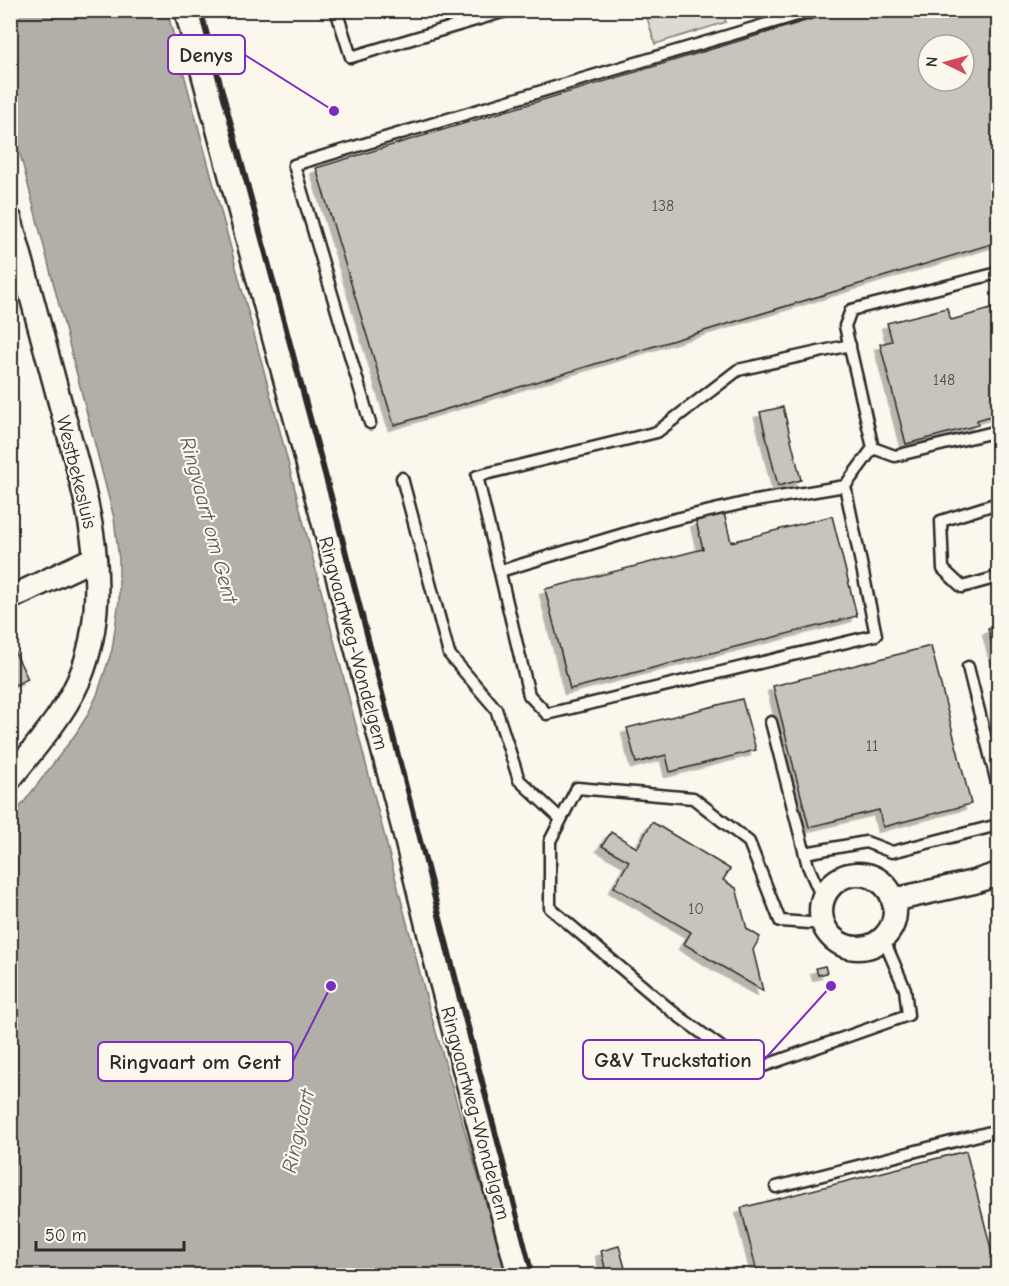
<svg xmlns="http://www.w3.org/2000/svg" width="1009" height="1286" viewBox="0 0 1009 1286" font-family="'Comic Neue',sans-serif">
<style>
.green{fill:#dddad0;stroke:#84827e;stroke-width:1.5}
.water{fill:#b1afa7;stroke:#7b7a75;stroke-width:1.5}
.building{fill:#c7c4bc;stroke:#2b2b2b;stroke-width:1.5;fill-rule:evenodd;filter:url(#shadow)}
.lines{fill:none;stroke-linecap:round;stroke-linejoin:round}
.service-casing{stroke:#2b2b2b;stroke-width:15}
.minor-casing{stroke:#2b2b2b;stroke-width:27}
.service{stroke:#fbf7ec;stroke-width:10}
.minor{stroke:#fbf7ec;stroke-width:22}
.rail{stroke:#2b2b2b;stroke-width:4.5}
.labels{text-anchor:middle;stroke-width:4.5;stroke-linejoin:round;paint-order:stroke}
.number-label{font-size:16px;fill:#52514f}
.street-label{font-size:20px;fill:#2b2b2b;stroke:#fbf7ec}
.water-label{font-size:21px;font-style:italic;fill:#5a5956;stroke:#fbf7ec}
.leader{fill:none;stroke:#7b2cbf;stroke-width:2}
.callout-dot{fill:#7b2cbf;stroke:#fbf7ec;stroke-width:2}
.callout{fill:#fbf7ec;stroke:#7b2cbf;stroke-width:2}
.callout-label{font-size:21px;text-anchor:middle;font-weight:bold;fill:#2b2b2b}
</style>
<defs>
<filter id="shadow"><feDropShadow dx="-5.5" dy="5.5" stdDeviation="0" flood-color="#0004"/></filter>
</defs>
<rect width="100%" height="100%" fill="#fbf7ec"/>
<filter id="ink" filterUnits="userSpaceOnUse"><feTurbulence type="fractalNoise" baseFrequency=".0167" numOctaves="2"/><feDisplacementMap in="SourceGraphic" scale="12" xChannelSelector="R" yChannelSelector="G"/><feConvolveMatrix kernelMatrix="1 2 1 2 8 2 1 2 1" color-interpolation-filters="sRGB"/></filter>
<g filter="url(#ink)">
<path class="green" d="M 645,11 L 722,11 L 726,22 L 655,44 Z"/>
<path class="water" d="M 10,11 L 167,11 L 275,412 L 429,1008 L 507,1275 L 11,1275 L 11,819 L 75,735 L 87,716 L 97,695 L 112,650 L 119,600 L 119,560 L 114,518 L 11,119 Z"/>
<g class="building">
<path d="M 842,10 L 998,10 L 998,242 L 394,425 L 316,168 ZM 928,45 L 964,45 L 964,81 L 928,81 Z"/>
<path d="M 998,307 L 998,414 L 977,420 L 978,425 L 906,444 L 880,344 L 892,341 L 887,323 L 947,308 L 951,320 Z"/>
<path d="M 783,407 L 801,480 L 778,486 L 760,412 Z"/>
<path d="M 724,513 L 731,542 L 832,516 L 857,616 L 570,689 L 545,589 L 703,549 L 696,521 Z"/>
<path d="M 998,626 L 998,668 L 988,629 Z"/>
<path d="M 10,642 L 28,679 L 10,687 Z"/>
<path d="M 931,646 L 971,804 L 883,827 L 879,810 L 809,827 L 773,686 Z"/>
<path d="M 742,699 L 756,750 L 670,772 L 666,755 L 636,763 L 627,728 Z"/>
<path d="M 652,822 L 730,869 L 723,880 L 736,888 L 747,929 L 760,937 L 753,950 L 763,991 L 684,944 L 691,932 L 614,887 L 629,861 L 602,846 L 611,832 L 637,848 Z"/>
<path d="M 825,966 L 827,973 L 818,975 L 816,968 Z"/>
<path d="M 966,1151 L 998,1276 L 758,1276 L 741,1208 Z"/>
<path d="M 619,1246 L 626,1272 L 607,1276 L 601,1251 Z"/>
</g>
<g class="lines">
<g class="service-casing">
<g id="service">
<path d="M 336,10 L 351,57 L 509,10"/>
<path d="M 998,273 L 851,310 L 845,326 L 873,448 L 895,456 L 998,431"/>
<path d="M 850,345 L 738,370 L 657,432 L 477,476 L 529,695 L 547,714 L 876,635 L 845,486 L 873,448"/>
<path d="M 370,423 L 294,165 L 814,10"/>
<path d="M 402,478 L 449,654 L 496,709 L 519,780 L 561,819"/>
<path d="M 998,503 L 941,521 L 943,569 L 962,587 L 998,577"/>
<path d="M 500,571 L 667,521 L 744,503 L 845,486"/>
<path d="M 968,667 L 998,787"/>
<path d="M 771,722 L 808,866 L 823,900"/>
<path d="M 805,853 L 866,842 L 892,852 L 998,825"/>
<path d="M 824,924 L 780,921 L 749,842 L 693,798 L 577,788 L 550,841 L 550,908 L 673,1012 L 752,1070 L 908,1015 L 905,989 L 883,938"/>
<path d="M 776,1187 L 998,1130"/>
</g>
</g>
<g class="minor-casing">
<g id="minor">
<path d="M 186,10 L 321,513 L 403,827 L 440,978 L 519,1276"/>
<path d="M 10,219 C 27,279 43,339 59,399 C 83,487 115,579 83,670 C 68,711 37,744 10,779"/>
<path d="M 10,598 L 95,558"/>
<circle cx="858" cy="911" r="37"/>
<path d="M 893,900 L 974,882 L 998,874"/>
</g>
</g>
<use href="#service" class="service"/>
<use href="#minor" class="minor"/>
<path class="rail" d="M 201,10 L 336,512 L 533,1276"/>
</g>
</g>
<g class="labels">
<g class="number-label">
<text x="663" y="211">138</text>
<text x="944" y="385">148</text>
<text x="872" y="751">11</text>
<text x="696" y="914">10</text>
</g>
<g class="street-label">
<text transform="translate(77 472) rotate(76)" y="7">Westbekesluis</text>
<text transform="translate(354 643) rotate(75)" y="7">Ringvaartweg-Wondelgem</text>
<text transform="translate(476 1113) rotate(75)" y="7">Ringvaartweg-Wondelgem</text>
</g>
<g class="water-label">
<text transform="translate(209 520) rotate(75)" y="7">Ringvaart om Gent</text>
<text transform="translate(298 1131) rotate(-77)" y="7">Ringvaart</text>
</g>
</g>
<path class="leader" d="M334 111L245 55M831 986L764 1060M331 986L293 1061"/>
<g class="callout-dot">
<circle cx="334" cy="111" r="6"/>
<circle cx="831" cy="986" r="6"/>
<circle cx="331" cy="986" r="6"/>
</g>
<g class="callout">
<rect x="168" y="35" width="77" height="39" rx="6"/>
<rect x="583" y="1040" width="181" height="39" rx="6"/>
<rect x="98" y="1042" width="195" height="39" rx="6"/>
</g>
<g class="callout-label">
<text x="206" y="62">Denys</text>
<text x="673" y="1067">G&amp;V Truckstation</text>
<text x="195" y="1069">Ringvaart om Gent</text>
</g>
<rect width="1009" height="1286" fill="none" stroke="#fbf7ec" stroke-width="36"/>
<rect x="18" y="18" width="973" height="1250" fill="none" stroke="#2b2b2b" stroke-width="2" filter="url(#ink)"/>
<g transform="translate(946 63) rotate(275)"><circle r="28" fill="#fbf7ec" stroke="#a8a59f" stroke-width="1.5"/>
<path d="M0-4.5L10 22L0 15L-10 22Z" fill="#d1495b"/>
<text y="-9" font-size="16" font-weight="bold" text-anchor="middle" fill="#2b2b2b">N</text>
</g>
<path d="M36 1241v9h148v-9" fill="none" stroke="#2b2b2b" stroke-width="3"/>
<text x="45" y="1241" font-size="18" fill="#2b2b2b" stroke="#fbf7ec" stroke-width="4.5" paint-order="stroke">50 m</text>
</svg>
